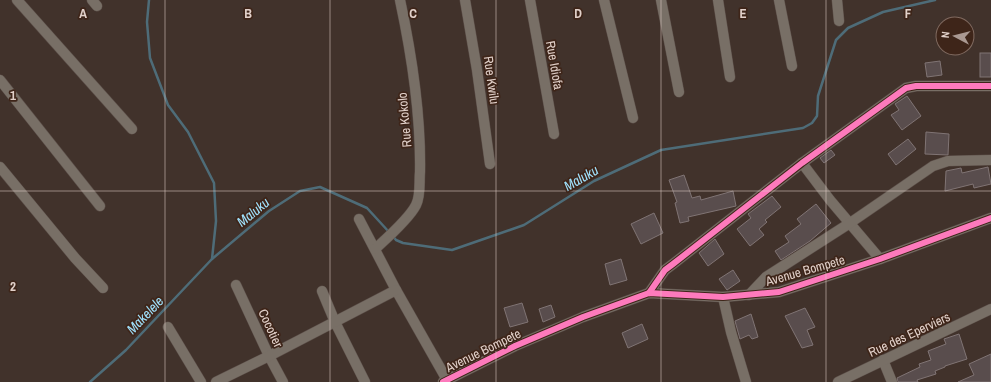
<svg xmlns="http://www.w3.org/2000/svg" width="991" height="382" viewBox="0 0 991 382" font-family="'Archivo Narrow',sans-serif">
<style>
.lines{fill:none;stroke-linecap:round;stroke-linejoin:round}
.stream{stroke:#4e6c78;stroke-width:2.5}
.building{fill:#594d4d;stroke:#807474}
.minor-casing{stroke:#5c4f49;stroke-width:11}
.minor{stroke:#786f66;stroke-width:10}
.cycleway-casing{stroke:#3e2519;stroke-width:8}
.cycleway{stroke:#fd7abc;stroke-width:6}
.grid{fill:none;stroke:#e2d1ca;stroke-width:1;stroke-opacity:0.55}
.labels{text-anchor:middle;stroke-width:3.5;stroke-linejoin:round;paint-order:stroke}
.street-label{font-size:13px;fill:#e2d1ca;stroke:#3e2519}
.water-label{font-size:14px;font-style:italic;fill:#a0e2fd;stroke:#3e2519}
.grid-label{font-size:13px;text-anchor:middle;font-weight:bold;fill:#e2d1ca;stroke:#3e2519;stroke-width:3.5;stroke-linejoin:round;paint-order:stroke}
</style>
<rect width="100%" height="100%" fill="#41322b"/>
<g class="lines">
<g class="stream">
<path d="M 149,0 L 147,22 L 150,58 L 168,105 L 188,132 L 214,183 L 216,221 L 212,259"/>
<path d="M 392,235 L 396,240 L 403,243 L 452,250 L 524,225 L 594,181 L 661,150 L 803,128 L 812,123 L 817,116 L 818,96 L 836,40 L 848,28 L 883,12 L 935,0"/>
<path d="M 90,382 L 126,350 L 212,259 L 269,211 L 300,191 L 320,187 L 367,208 L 389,232"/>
</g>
</g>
<g class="building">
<rect x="980" y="53" width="11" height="24"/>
<path d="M 940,61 L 942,75 L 927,77 L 925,63 Z"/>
<path d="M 907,96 L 921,116 L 902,130 L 891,115 L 899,110 L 895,104 Z"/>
<path d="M 926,132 L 949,134 L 948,155 L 925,154 Z"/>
<path d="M 908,139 L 916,149 L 896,165 L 888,154 Z"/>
<path d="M 831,150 L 835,155 L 824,163 L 820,158 Z"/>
<path d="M 988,167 L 991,184 L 974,188 L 973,184 L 945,191 L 946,171 L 961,168 L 962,173 Z"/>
<path d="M 684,175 L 692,198 L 700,196 L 701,200 L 733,191 L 736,206 L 688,217 L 689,221 L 680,223 L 675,203 L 677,202 L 669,180 Z"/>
<path d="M 772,196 L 781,207 L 765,220 L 767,222 L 759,229 L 764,235 L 750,246 L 737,229 L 751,218 L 748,214 Z"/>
<path d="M 816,204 L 831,223 L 810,241 L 781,260 L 775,251 L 789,242 L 785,236 L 801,224 L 797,219 Z"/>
<path d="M 654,213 L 663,233 L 641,244 L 631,224 Z"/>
<path d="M 715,239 L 724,254 L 708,266 L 699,253 Z"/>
<path d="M 621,259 L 627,280 L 610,285 L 605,264 Z"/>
<path d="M 733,270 L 740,281 L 727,290 L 719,279 Z"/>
<path d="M 522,303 L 528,322 L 510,327 L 504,308 Z"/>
<path d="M 551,305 L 555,317 L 543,322 L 539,309 Z"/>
<path d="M 805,308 L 815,327 L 807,330 L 813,345 L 802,348 L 785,316 Z"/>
<path d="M 751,314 L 758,337 L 752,339 L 749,335 L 740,339 L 735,321 Z"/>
<path d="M 642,324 L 648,339 L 628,348 L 622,333 Z"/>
<path d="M 959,334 L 967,359 L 945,366 L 945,367 L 935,371 L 936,374 L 917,380 L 918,382 L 898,382 L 897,378 L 920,367 L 919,364 L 931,360 L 928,351 L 946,344 L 944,339 Z"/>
<path d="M 991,354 L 991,382 L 958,382 L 974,375 L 969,364 Z"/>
</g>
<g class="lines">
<g class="minor-casing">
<g id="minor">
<path d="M 17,0 L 132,129"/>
<path d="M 92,0 L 97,6"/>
<path d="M 465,0 L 477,70 L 490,164"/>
<path d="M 530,0 L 554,134"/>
<path d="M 604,0 L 633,118"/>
<path d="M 661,0 L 679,92"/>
<path d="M 718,0 L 730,77"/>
<path d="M 779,0 L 792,66"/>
<path d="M 837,0 L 839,21"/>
<path d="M 0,80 L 100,206"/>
<path d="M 802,163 L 830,200 L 880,259"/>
<path d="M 0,167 L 75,258 L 103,288"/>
<path d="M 359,219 L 396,290 L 447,380"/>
<path d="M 375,249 C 387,238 409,219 416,205 C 421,195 419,182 420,172 C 421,114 412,56 400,0"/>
<path d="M 236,285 L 269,356 L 283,382"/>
<path d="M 322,291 L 335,322 L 365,382"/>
<path d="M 649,293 L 665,270 L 673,264 L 802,163 L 906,88 L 916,86 L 991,86"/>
<path d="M 749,295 L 766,277 L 850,223 L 933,166 L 948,161 L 991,160"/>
<path d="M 723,297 L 731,332 L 746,382"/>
<path d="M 168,327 L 201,382"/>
<path d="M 883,360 L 892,382"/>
<path d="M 216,382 L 269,356 L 396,290"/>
<path d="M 443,382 L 515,346 L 583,317 L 649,293 L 723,297 L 779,292 L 880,259 L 991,218"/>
<path d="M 838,382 L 991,309"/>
</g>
</g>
<use href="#minor" class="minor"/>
<g class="cycleway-casing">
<g id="cycleway">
<path d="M 649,293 L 665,270 L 673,264 L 802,163 L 906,88 L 916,86 L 991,86"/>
<path d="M 443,382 L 515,346 L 583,317 L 649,293 L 723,297 L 779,292 L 880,259 L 991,218"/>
</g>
</g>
<use href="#cycleway" class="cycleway"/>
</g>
<path class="grid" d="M 165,0 L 165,382M 330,0 L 330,382M 496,0 L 496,382M 661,0 L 661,382M 826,0 L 826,382M 0,191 L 991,191"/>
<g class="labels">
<g class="street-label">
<text transform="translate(555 65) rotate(80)" y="5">Rue Idiofa</text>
<text transform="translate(492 80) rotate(82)" y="5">Rue Kwilu</text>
<text transform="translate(404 120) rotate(-95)" y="5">Rue Kokolo</text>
<text transform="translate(805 270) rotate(-16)" y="5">Avenue Bompete</text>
<text transform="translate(271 328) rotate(65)" y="5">Cocotier</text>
<text transform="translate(909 334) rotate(-25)" y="5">Rue des Eperviers</text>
<text transform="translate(483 350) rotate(-26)" y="5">Avenue Bompete</text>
</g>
<g class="water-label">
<text transform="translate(581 178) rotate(-30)" y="5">Maluku</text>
<text transform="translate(253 212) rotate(-39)" y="5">Maluku</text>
<text transform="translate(145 315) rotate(-46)" y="5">Makelele</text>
</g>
</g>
<g class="grid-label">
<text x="83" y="18">A</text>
<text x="248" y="18">B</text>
<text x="413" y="18">C</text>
<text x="578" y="18">D</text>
<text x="743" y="18">E</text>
<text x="908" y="18">F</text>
<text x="13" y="100">1</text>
<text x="13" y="291">2</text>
</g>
<g transform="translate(955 36) rotate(277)"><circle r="19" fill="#3e2519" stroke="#806a60"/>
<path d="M0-3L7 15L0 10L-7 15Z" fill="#aa9992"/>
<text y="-6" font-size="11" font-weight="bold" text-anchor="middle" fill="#e2d1ca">N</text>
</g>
</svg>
